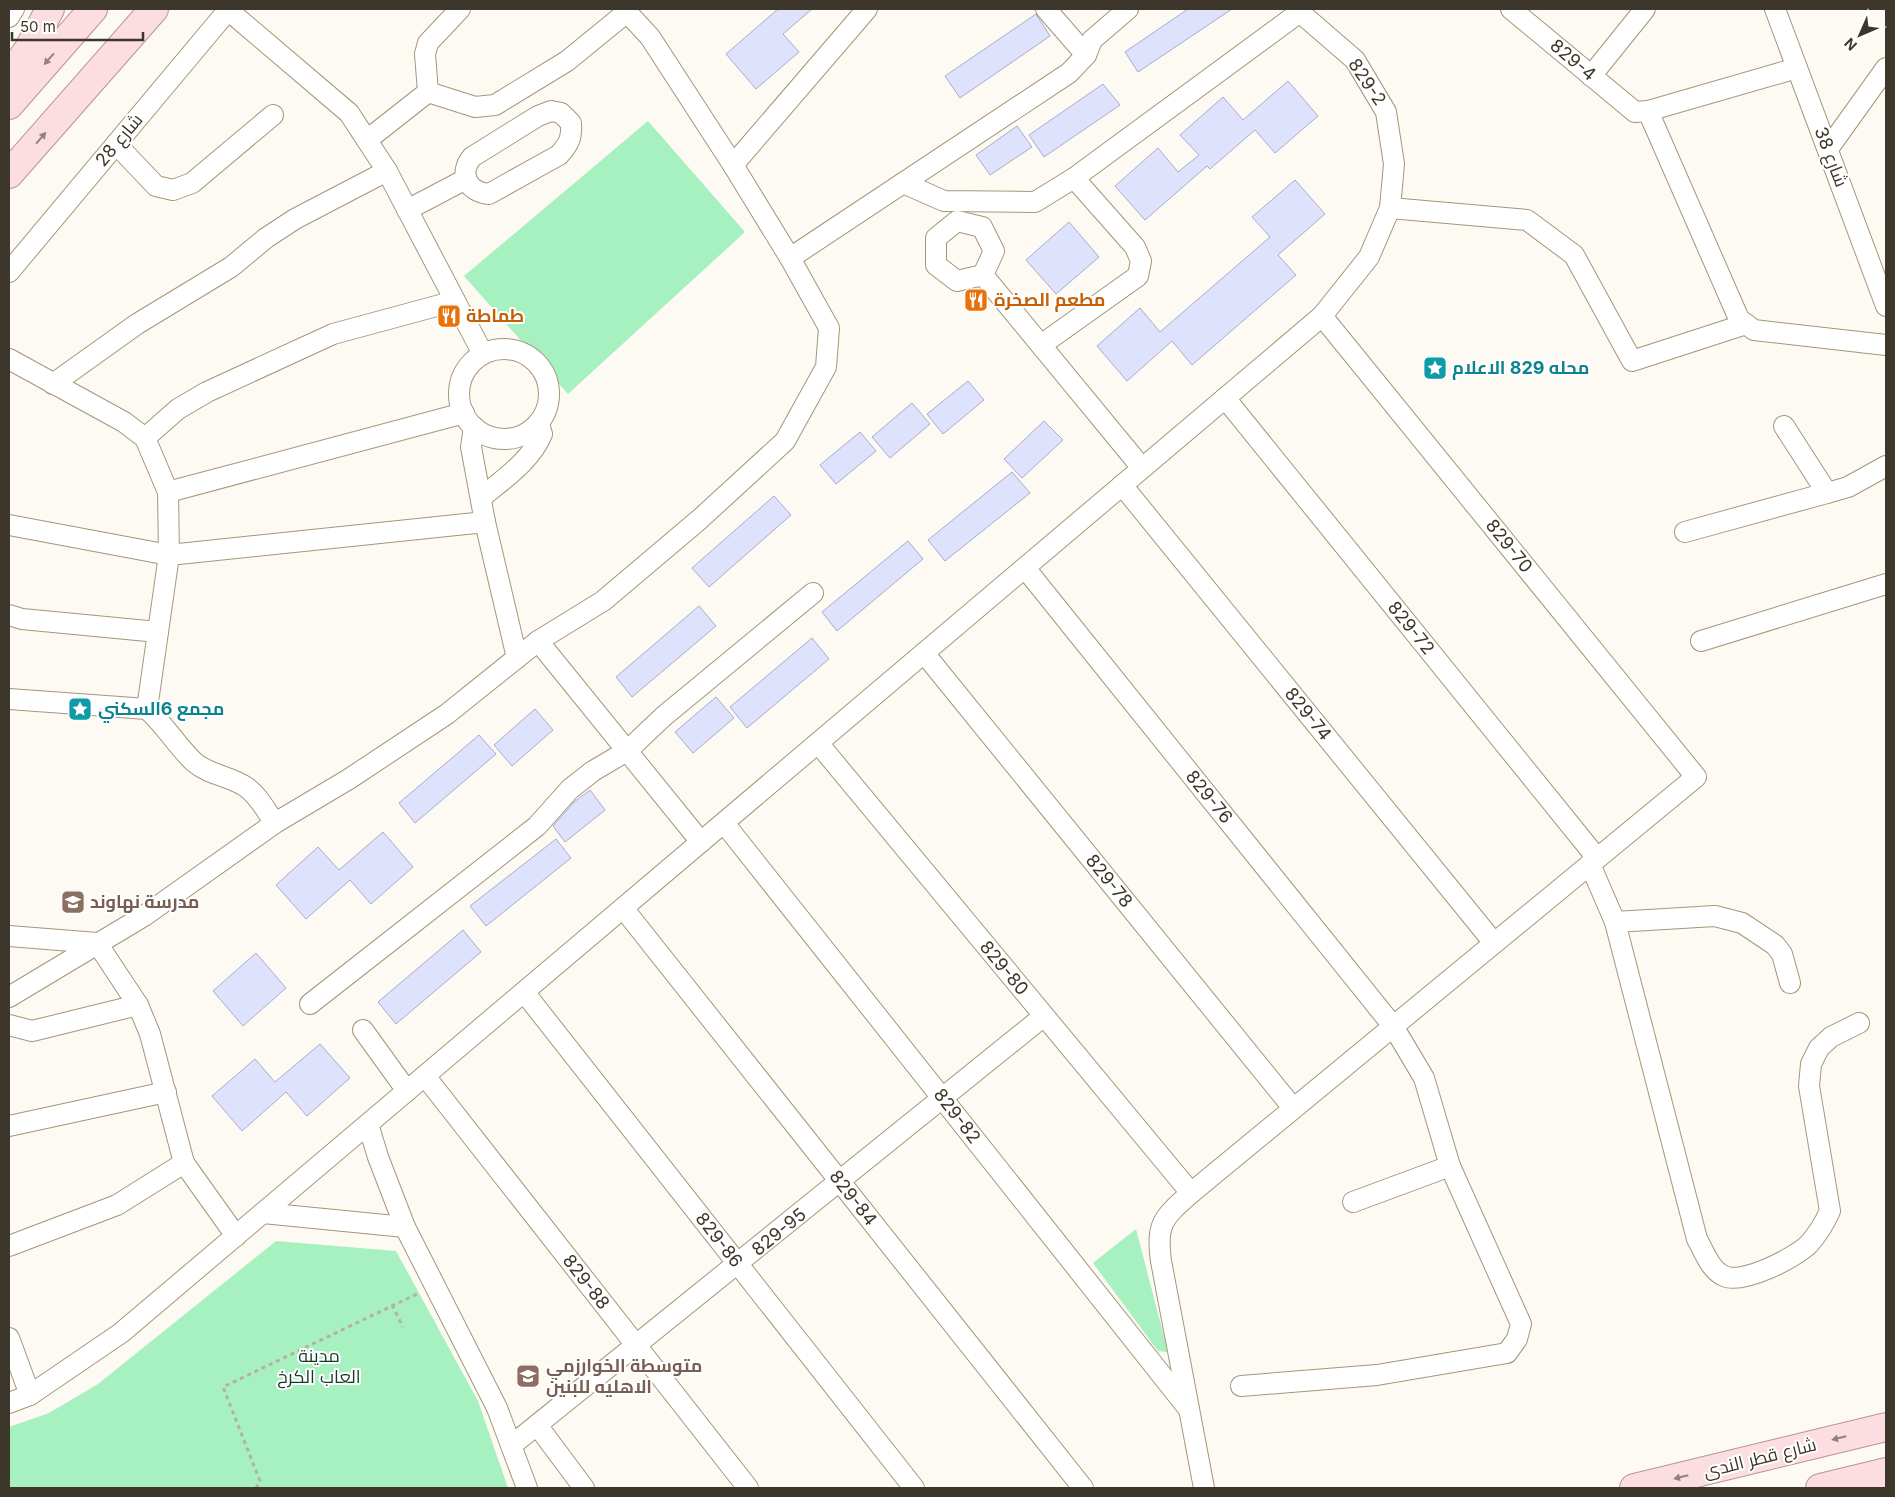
<svg xmlns="http://www.w3.org/2000/svg" width="1895" height="1497" viewBox="0 0 1895 1497" font-family="Inter,Cairo,sans-serif">
<style>
.green{fill:#a7f1c0}
.building{fill:#dfe2fc;stroke:#a9abcb}
.lines{fill:none;stroke-linecap:round;stroke-linejoin:round}
.street-casing{stroke:#a59678;stroke-width:22}
.primary-casing{stroke:#b89494;stroke-width:30}
.path{stroke:#b4afa7;stroke-width:3;stroke-dasharray:4 4;stroke-linecap:butt}
.street{stroke:#fff;stroke-width:20}
.primary{stroke:#fcdde1;stroke-width:28}
.oneway{fill:#93817c}
.labels{text-anchor:middle;stroke-width:4;stroke-linejoin:round;paint-order:stroke}
.street-label{font-size:18px;fill:#3d362a;stroke:#fff}
.food-label{font-size:18px;font-weight:bold;fill:#c56008;stroke:#fff;text-anchor:start}
.culture-label{font-size:18px;font-weight:bold;fill:#0d838f;stroke:#fff;text-anchor:start}
.education-label{font-size:18px;font-weight:bold;fill:#785e54;stroke:#fff;text-anchor:start}
.park-label{font-size:18px;fill:#173824;stroke:#fff}
</style>
<rect width="100%" height="100%" fill="#fdf9f3"/>
<g class="green">
<path d="M 648,121 L 745,232 L 568,394 L 464,276 Z"/>
<path d="M 1136,1229 L 1168,1352 L 1158,1351 L 1093,1263 Z"/>
<path d="M 276,1241 L 396,1251 L 478,1401 L 508,1488 L 9,1488 L 9,1427 L 49,1413 L 98,1384 Z"/>
</g>
<g class="building">
<path d="M 778,9 L 812,9 L 783,34 L 799,52 L 756,89 L 726,54 Z"/>
<path d="M 1188,9 L 1232,9 L 1138,72 L 1125,52 Z"/>
<path d="M 1036,14 L 1050,36 L 960,98 L 945,76 Z"/>
<path d="M 1288,81 L 1318,116 L 1275,153 L 1255,130 L 1210,169 L 1207,166 L 1145,220 L 1115,186 L 1158,148 L 1178,172 L 1199,155 L 1180,135 L 1223,97 L 1243,120 Z"/>
<path d="M 1103,84 L 1120,105 L 1044,157 L 1029,135 Z"/>
<path d="M 1017,126 L 1032,147 L 990,175 L 976,155 Z"/>
<path d="M 1295,180 L 1325,214 L 1278,255 L 1296,275 L 1192,365 L 1172,341 L 1127,381 L 1097,346 L 1140,308 L 1160,332 L 1270,237 L 1252,217 Z"/>
<path d="M 1069,222 L 1099,257 L 1056,294 L 1026,260 Z"/>
<path d="M 968,381 L 984,400 L 943,434 L 927,414 Z"/>
<path d="M 912,403 L 930,424 L 890,458 L 872,437 Z"/>
<path d="M 1044,421 L 1063,440 L 1022,478 L 1004,459 Z"/>
<path d="M 860,432 L 876,451 L 836,484 L 820,465 Z"/>
<path d="M 1012,472 L 1030,493 L 945,561 L 928,540 Z"/>
<path d="M 774,496 L 791,515 L 709,587 L 692,568 Z"/>
<path d="M 908,541 L 923,559 L 837,631 L 822,612 Z"/>
<path d="M 699,606 L 716,626 L 632,697 L 616,677 Z"/>
<path d="M 812,638 L 829,659 L 747,728 L 730,707 Z"/>
<path d="M 716,697 L 734,718 L 693,753 L 675,732 Z"/>
<path d="M 535,709 L 553,730 L 512,766 L 494,745 Z"/>
<path d="M 479,735 L 496,754 L 415,823 L 399,803 Z"/>
<path d="M 590,790 L 605,810 L 565,842 L 553,826 L 574,802 Z"/>
<path d="M 383,832 L 413,867 L 371,904 L 350,880 L 306,919 L 276,885 L 318,847 L 339,870 Z"/>
<path d="M 556,839 L 571,858 L 486,926 L 470,906 Z"/>
<path d="M 463,930 L 481,952 L 396,1024 L 378,1002 Z"/>
<path d="M 256,953 L 286,988 L 243,1026 L 213,991 Z"/>
<path d="M 320,1044 L 350,1078 L 307,1116 L 286,1092 L 242,1131 L 212,1096 L 255,1059 L 275,1082 Z"/>
</g>
<g class="lines">
<g class="street-casing">
<g id="street">
<path d="M 1046,9 L 1086,55"/>
<path d="M 1511,9 L 1635,112 L 1648,111 L 1797,68"/>
<path d="M 1775,9 L 1886,306"/>
<path d="M 228,10 L 349,113 L 387,171 L 483,354"/>
<path d="M 9,17 L 14,9"/>
<path d="M 1591,76 L 1645,9"/>
<path d="M 428,92 L 425,54 L 428,43 L 460,9"/>
<path d="M 551,111 L 561,113 L 571,123 C 572,138 569,144 559,155 L 489,194 C 468,192 458,174 472,157 L 538,116 Z"/>
<path d="M 1648,111 L 1739,319 L 1754,330 L 1886,345"/>
<path d="M 367,140 L 428,92 L 475,107 L 495,105 L 567,61 L 627,12"/>
<path d="M 116,144 L 156,186 L 173,190 L 192,183 L 273,115"/>
<path d="M 1828,149 L 1886,68"/>
<path d="M 733,165 L 867,9"/>
<path d="M 903,183 L 944,201 L 1035,202 L 1074,178 L 1300,12"/>
<path d="M 1390,208 L 1527,220 L 1574,255 L 1632,361 L 1746,324"/>
<path d="M 407,210 L 466,179"/>
<path d="M 957,221 L 982,227 L 994,251 L 983,275 L 957,281 L 936,265 L 936,238 Z"/>
<path d="M 790,258 L 1069,73 L 1086,55 L 1092,40 L 1128,9"/>
<path d="M 9,272 L 229,9"/>
<path d="M 983,275 L 1142,468"/>
<path d="M 1041,345 L 1138,276 L 1141,261 L 1135,247 L 1074,178"/>
<circle cx="504" cy="394" r="45"/>
<path d="M 9,359 L 124,422 L 145,438 L 168,492 L 169,555 L 147,709"/>
<path d="M 53,384 L 137,324 L 231,267 L 266,238 L 295,219 L 387,171"/>
<path d="M 1225,398 L 1597,858"/>
<path d="M 1784,426 L 1827,493 L 1848,487 L 1886,466"/>
<path d="M 474,427 L 471,447 L 485,522 L 517,658"/>
<path d="M 145,438 L 178,409 L 207,392 L 333,334 L 455,301"/>
<path d="M 1122,485 L 1494,943"/>
<path d="M 168,492 L 464,413"/>
<path d="M 481,498 C 502,480 531,461 542,434 L 539,424"/>
<path d="M 9,525 L 169,555 L 485,522"/>
<path d="M 1685,532 L 1827,493"/>
<path d="M 1025,568 L 1393,1026 L 1424,1078 L 1450,1166 L 1521,1324 L 1517,1339 L 1507,1353 L 1377,1375 L 1241,1386"/>
<path d="M 9,615 L 22,619 L 158,632"/>
<path d="M 538,641 L 701,842"/>
<path d="M 1701,641 L 1886,584"/>
<path d="M 924,653 L 1293,1108"/>
<path d="M 9,699 L 147,709 C 165,725 177,746 194,762 C 209,775 230,776 246,787 C 259,796 266,811 275,823"/>
<path d="M 818,743 L 1191,1193"/>
<path d="M 724,823 L 1187,1407"/>
<path d="M 1590,864 L 1615,922 L 1715,916 L 1742,923 L 1775,945 L 1782,954 L 1790,983"/>
<path d="M 623,908 L 1083,1488"/>
<path d="M 1615,922 L 1697,1239 C 1704,1251 1710,1270 1724,1276 C 1742,1285 1795,1258 1809,1244 C 1818,1234 1824,1224 1830,1211 L 1809,1086 L 1811,1064 L 1819,1048 L 1831,1037 L 1859,1023"/>
<path d="M 9,936 L 97,943 L 138,1005 L 150,1034 L 184,1163 L 236,1236"/>
<path d="M 524,992 L 914,1488"/>
<path d="M 9,997 L 144,916 L 275,823 L 349,779 L 447,714 L 538,641 L 603,601 L 700,519 L 785,441 L 826,367 L 829,328 L 790,258 L 733,165 L 650,37 L 624,9"/>
<path d="M 310,1004 L 537,826 L 570,789 L 593,771 L 627,751 L 664,716 L 813,593"/>
<path d="M 9,1025 L 32,1031 L 138,1005"/>
<path d="M 363,1030 L 407,1091"/>
<path d="M 425,1076 L 748,1488"/>
<path d="M 368,1124 L 378,1157 L 405,1227 L 497,1408 L 527,1488"/>
<path d="M 9,1126 L 166,1092"/>
<path d="M 1353,1202 L 1450,1166"/>
<path d="M 263,1213 L 405,1227"/>
<path d="M 9,1246 L 117,1205 L 184,1163"/>
<path d="M 9,1338 L 30,1395"/>
<path d="M 9,1403 L 30,1395 L 121,1333 L 1322,316 L 1369,257 L 1390,208 L 1394,164 L 1386,112 L 1355,60 L 1296,9"/>
<path d="M 537,1425 L 584,1488"/>
<path d="M 512,1445 L 1044,1016"/>
<path d="M 1204,1488 L 1161,1261 C 1156,1223 1163,1218 1191,1193 L 1696,777 L 1322,316"/>
</g>
</g>
<g class="primary-casing">
<g id="primary">
<path d="M 9,76 L 28,50 L 50,9"/>
<path d="M 9,105 L 93,9"/>
<path d="M 9,174 L 154,9"/>
<path d="M 1634,1488 L 1886,1427"/>
<path d="M 1820,1488 L 1886,1472"/>
</g>
</g>
<g class="path">
<path d="M 392,1305 L 403,1327"/>
<path d="M 256,1488 L 260,1481 L 223,1387 L 419,1293"/>
</g>
<use href="#street" class="street"/>
<use href="#primary" class="primary"/>
</g>
<defs><path id="oneway-solid" d="M-6-.8H1V-3.2L6.5 0L1 3.2V.8H-6Z" transform="scale(1.25)"/></defs>
<g class="oneway">
<use href="#oneway-solid" transform="translate(49 59) rotate(131)"/>
<use href="#oneway-solid" transform="translate(41 138) rotate(-49)"/>
<use href="#oneway-solid" transform="translate(1839 1438) rotate(166)"/>
<use href="#oneway-solid" transform="translate(1681 1477) rotate(166)"/>
</g>
<defs>
<g id="restaurant-square" transform="scale(1.25)"><rect x="-9" y="-9" width="18" height="18" rx="4" fill="#e8710a" stroke="#fff"/><path d="M-5-6h1v4h1v-4h1v4h1v-4h1v5L-1.5 .5V6h-2V.5L-5-1ZM5-6V6H3V1.5H1.5Q1.5-4 5-6Z" fill="#fff"/></g>
<g id="sight-square" transform="scale(1.25)"><rect x="-9" y="-9" width="18" height="18" rx="4" fill="#0f9aa8" stroke="#fff"/><path d="M0-6L1.8-2.2L6-1.7L2.9 1.2L3.7 5.4L0 3.3L-3.7 5.4L-2.9 1.2L-6-1.7L-1.8-2.2Z" fill="#fff"/></g>
<g id="school-square" transform="scale(1.25)"><rect x="-9" y="-9" width="18" height="18" rx="4" fill="#8d6e63" stroke="#fff"/><path d="M0-5L7-2L0 1L-7-2ZM-4 1L0 2.5L4 1V4Q0 6-4 4Z" fill="#fff"/></g>
</defs>
<g fill-rule="evenodd">
<use href="#restaurant-square" x="976" y="300"/>
<use href="#restaurant-square" x="449" y="316"/>
<use href="#sight-square" x="1435" y="368"/>
<use href="#sight-square" x="80" y="709"/>
<use href="#school-square" x="73" y="902"/>
<use href="#school-square" x="528" y="1376"/>
</g>
<g class="labels">
<g class="street-label">
<text transform="translate(1573 60) rotate(40)" y="6">829-4</text>
<text transform="translate(1367 82) rotate(56)" y="6">829-2</text>
<text transform="translate(119 140) rotate(-50)" y="6">شارع 28</text>
<text transform="translate(1831 157) rotate(69)" y="6">شارع 38</text>
<text transform="translate(1509 546) rotate(51)" y="6">829-70</text>
<text transform="translate(1411 628) rotate(51)" y="6">829-72</text>
<text transform="translate(1308 714) rotate(51)" y="6">829-74</text>
<text transform="translate(1209 797) rotate(51)" y="6">829-76</text>
<text transform="translate(1109 881) rotate(51)" y="6">829-78</text>
<text transform="translate(1004 968) rotate(50)" y="6">829-80</text>
<text transform="translate(957 1116) rotate(52)" y="6">829-82</text>
<text transform="translate(853 1198) rotate(52)" y="6">829-84</text>
<text transform="translate(779 1232) rotate(-39)" y="6">829-95</text>
<text transform="translate(719 1240) rotate(52)" y="6">829-86</text>
<text transform="translate(586 1282) rotate(52)" y="6">829-88</text>
<text transform="translate(1760 1458) rotate(-14)" y="6">شارع قطر الندى</text>
</g>
<g class="food-label">
<text x="994" y="306">مطعم الصخرة</text>
<text x="466" y="322">طماطة</text>
</g>
<g class="culture-label">
<text x="1452" y="374">محله 829 الاعلام</text>
<text x="98" y="715">مجمع 6السكني</text>
</g>
<g class="education-label">
<text x="90" y="908">مدرسة نهاوند</text>
<text x="546" y="1372">متوسطة الخوارزمي<tspan x="546" dy="21">الاهليه للبنين</tspan></text>
</g>
<g class="park-label">
<text x="319" y="1362">مدينة<tspan x="319" dy="21">العاب الكرخ</tspan></text>
</g>
</g>
<rect width="1895" height="1497" fill="none" stroke="#3d362a" stroke-width="20"/>
<g transform="translate(1860 35) rotate(225)" stroke="#ffffff" stroke-width="4" paint-order="stroke">
<path d="M0-4L9 19L0 12L-9 19Z" fill="#3d362a"/>
<text y="-8" font-size="14" font-weight="bold" text-anchor="middle" fill="#3d362a">N</text>
</g>
<path d="M12 32v8h131v-8" fill="none" stroke="#3d362a" stroke-width="2.5"/>
<text x="20" y="32" font-size="15" fill="#3d362a" stroke="#ffffff" stroke-width="4" paint-order="stroke">50 m</text>
</svg>
